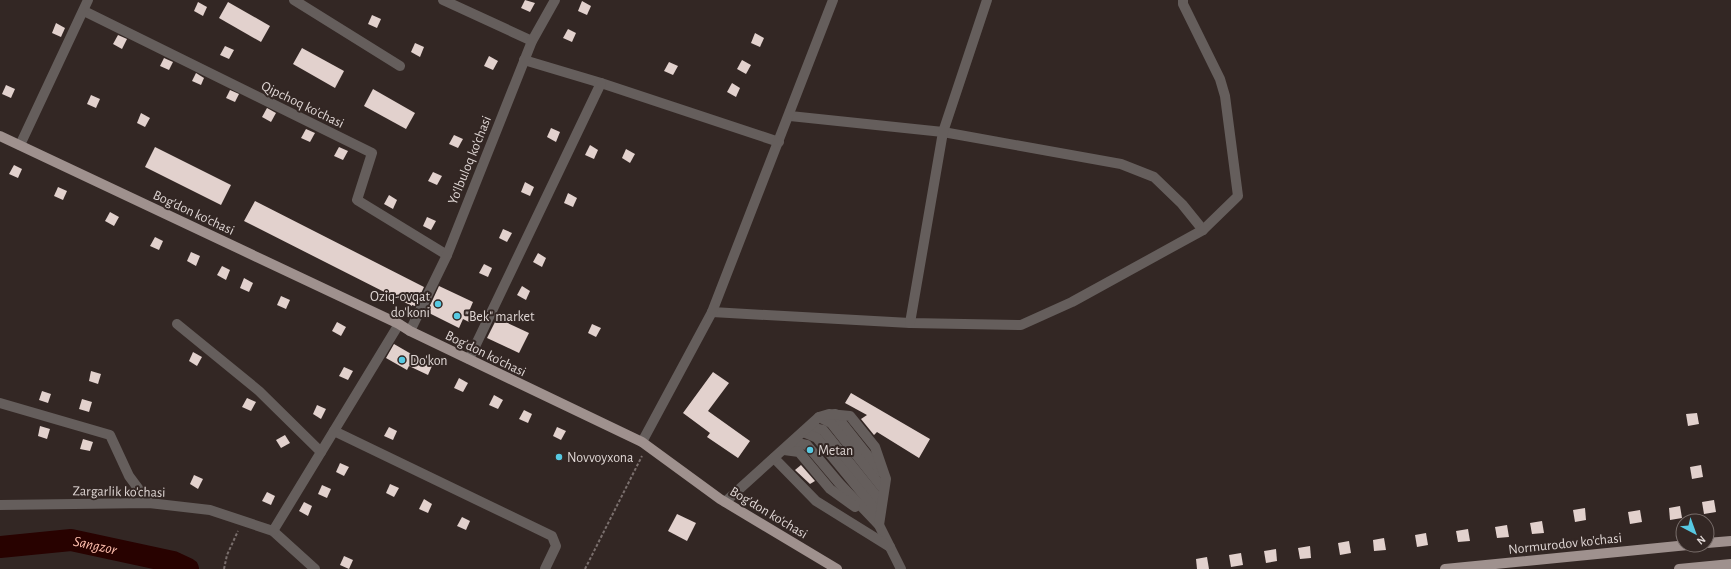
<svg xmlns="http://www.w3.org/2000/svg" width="1731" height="569" viewBox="0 0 1731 569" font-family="'Alegreya Sans',sans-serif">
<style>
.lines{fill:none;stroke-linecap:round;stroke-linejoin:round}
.river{stroke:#280200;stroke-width:22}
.building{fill:#e2d1cd}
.path{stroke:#7a6f6d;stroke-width:2;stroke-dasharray:3 2;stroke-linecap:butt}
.minor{stroke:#655e5c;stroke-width:10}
.major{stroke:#9f918e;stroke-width:10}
.poi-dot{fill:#57c9e2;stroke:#332724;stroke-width:1.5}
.labels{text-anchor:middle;stroke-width:4;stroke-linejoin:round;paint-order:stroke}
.street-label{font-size:14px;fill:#dfd6d4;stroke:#332724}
.poi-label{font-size:14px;fill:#dfd6d4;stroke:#332724;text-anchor:start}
.water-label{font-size:15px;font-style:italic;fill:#fdbdac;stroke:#332724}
</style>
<rect width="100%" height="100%" fill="#332724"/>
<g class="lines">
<path class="river" id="s1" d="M 0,547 L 71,540 L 173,562 L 188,569"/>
</g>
<g class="building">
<path d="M 525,0 L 535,3 L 530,12 L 521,8 Z"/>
<path d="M 582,1 L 591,6 L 587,15 L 578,11 Z"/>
<path d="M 198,2 L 207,7 L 203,16 L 194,11 Z"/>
<path d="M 228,2 L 270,26 L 261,42 L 219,18 Z"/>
<path d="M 372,15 L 381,19 L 377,28 L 368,24 Z"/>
<path d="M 56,23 L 65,28 L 61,37 L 52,33 Z"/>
<path d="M 568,29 L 576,33 L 572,42 L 563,38 Z"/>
<path d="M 755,33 L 764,38 L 760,47 L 751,43 Z"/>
<path d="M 118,35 L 127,39 L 122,49 L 113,44 Z"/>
<path d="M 415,43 L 424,47 L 420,57 L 411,52 Z"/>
<path d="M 225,46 L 234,50 L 229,59 L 220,55 Z"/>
<path d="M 302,48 L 344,71 L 335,88 L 293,64 Z"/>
<path d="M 489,56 L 498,61 L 493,70 L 484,66 Z"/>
<path d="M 164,58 L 173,62 L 169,70 L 160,66 Z"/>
<path d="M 742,60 L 751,65 L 746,74 L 737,69 Z"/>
<path d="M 669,62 L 678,66 L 673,75 L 664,71 Z"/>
<path d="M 196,73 L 204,78 L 201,85 L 192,81 Z"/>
<path d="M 732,83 L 740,88 L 736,97 L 727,92 Z"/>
<path d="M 6,85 L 15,89 L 11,98 L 2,94 Z"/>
<path d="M 373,89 L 415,113 L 406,129 L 364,106 Z"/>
<path d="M 230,90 L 239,94 L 235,102 L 226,98 Z"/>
<path d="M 91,95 L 100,99 L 96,108 L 87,104 Z"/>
<path d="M 267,108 L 276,113 L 271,122 L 262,117 Z"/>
<path d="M 141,113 L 150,118 L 145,127 L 137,123 Z"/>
<path d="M 551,128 L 560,132 L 556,142 L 547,137 Z"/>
<path d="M 306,129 L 315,133 L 310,142 L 301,138 Z"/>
<path d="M 454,135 L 463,139 L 458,148 L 449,144 Z"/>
<path d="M 590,145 L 598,150 L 594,159 L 585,155 Z"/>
<path d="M 155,147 L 231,185 L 221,205 L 145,167 Z"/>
<path d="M 339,147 L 348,151 L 343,160 L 334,156 Z"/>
<path d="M 626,149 L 635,154 L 630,163 L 622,158 Z"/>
<path d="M 14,165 L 22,169 L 18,178 L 9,174 Z"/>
<path d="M 433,172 L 442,176 L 437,185 L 428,181 Z"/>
<path d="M 525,182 L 534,187 L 530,196 L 521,192 Z"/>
<path d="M 58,187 L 67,191 L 63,200 L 54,196 Z"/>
<path d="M 568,193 L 577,198 L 573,207 L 564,203 Z"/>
<path d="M 389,195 L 397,200 L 393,209 L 384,204 Z"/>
<path d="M 255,201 L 424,287 L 415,306 L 412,305 L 412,306 L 244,221 Z"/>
<path d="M 110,212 L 119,217 L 114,226 L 105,221 Z"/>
<path d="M 427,217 L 436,221 L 431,230 L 423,226 Z"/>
<path d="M 503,229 L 512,233 L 507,242 L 499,238 Z"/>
<path d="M 155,237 L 163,241 L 159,250 L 150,246 Z"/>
<path d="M 191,252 L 200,256 L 196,266 L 187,261 Z"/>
<path d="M 538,253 L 546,258 L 542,267 L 533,262 Z"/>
<path d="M 484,264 L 492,268 L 488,277 L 479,273 Z"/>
<path d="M 222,266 L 230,270 L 226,280 L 217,275 Z"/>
<path d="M 244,278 L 253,283 L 249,292 L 240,288 Z"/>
<path d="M 439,286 L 473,302 L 470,309 L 477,312 L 471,323 L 463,319 L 459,328 L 427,312 Z"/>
<path d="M 522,286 L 530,291 L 526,300 L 517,295 Z"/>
<path d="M 281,296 L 290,300 L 286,309 L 277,305 Z"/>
<path d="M 497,318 L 529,333 L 519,353 L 487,338 Z"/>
<path d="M 337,322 L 346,327 L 341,336 L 332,331 Z"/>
<path d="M 592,324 L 601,328 L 596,337 L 588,333 Z"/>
<path d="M 394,344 L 432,366 L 428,375 L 409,366 L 407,370 L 386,358 Z"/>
<path d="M 193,352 L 202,357 L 197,366 L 189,361 Z"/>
<path d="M 344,367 L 353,371 L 348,380 L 339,376 Z"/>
<path d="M 91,371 L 101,374 L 98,384 L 89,381 Z"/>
<path d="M 713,372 L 729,383 L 708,411 L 750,441 L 738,458 L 707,437 L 710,433 L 683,413 Z"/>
<path d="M 459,378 L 468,383 L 463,392 L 454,388 Z"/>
<path d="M 42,391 L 51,394 L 48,403 L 39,400 Z"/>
<path d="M 851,393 L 930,439 L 919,458 L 877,432 L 874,435 L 861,419 L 867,415 L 845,403 Z"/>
<path d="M 494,395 L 503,400 L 498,409 L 489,405 Z"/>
<path d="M 247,398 L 256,402 L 251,411 L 242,407 Z"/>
<path d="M 82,399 L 92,402 L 89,412 L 79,409 Z"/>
<path d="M 317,405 L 326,409 L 321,419 L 313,414 Z"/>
<path d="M 524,410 L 532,414 L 528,423 L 519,419 Z"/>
<path d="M 1697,413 L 1699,424 L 1688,426 L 1686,414 Z"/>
<path d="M 40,426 L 50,429 L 47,439 L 38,436 Z"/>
<path d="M 389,427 L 397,431 L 393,440 L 384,436 Z"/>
<path d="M 557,427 L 566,431 L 561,440 L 553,436 Z"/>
<path d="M 285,435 L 290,443 L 281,448 L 276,440 Z"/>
<path d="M 83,439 L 93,442 L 90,451 L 80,449 Z"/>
<path d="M 340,463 L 349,467 L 344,476 L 336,472 Z"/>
<path d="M 801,465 L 815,481 L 810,484 L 795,470 Z"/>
<path d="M 1701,465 L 1703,477 L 1692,479 L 1690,467 Z"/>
<path d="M 194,475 L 203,479 L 198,489 L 190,484 Z"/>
<path d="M 390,484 L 399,488 L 394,497 L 386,493 Z"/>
<path d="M 322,485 L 331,489 L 327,498 L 318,494 Z"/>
<path d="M 267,492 L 275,496 L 271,505 L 262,501 Z"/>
<path d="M 424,499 L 432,504 L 428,513 L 419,509 Z"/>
<path d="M 1714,500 L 1716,512 L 1704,514 L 1702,502 Z"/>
<path d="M 304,502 L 312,506 L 308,516 L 299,511 Z"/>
<path d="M 1680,506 L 1682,518 L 1670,520 L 1669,508 Z"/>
<path d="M 1585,508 L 1586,520 L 1575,522 L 1573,510 Z"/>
<path d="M 1640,510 L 1642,522 L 1630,524 L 1628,512 Z"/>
<path d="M 677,514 L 696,523 L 687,541 L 668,531 Z"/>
<path d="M 462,517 L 470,521 L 466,530 L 457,526 Z"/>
<path d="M 1542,521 L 1544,533 L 1532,534 L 1530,523 Z"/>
<path d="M 1507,525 L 1509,537 L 1497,538 L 1495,527 Z"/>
<path d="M 1468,529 L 1470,541 L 1458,542 L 1456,531 Z"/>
<path d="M 1426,533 L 1428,545 L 1417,547 L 1415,535 Z"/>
<path d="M 1384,538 L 1386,550 L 1374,551 L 1373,540 Z"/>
<path d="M 1349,541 L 1351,553 L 1340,555 L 1338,543 Z"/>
<path d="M 1310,546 L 1311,558 L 1300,559 L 1298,548 Z"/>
<path d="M 1276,549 L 1277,561 L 1266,563 L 1264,551 Z"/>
<path d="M 1241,553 L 1243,565 L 1231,567 L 1229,555 Z"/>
<path d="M 344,556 L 353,560 L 349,569 L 340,565 Z"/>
<path d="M 1207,557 L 1209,569 L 1197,569 L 1196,559 Z"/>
</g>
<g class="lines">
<g class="path">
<path d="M 224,569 L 227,555 L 238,531"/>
<path d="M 585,569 L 642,456"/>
</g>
<g class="minor">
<path d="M 294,0 L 400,66"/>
<path d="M 443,0 L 532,41"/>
<path d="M 84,11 L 372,153 L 357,200 L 447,255"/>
<path d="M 524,60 L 601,83 L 779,142"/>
<path d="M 790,116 L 943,132 L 1121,164 L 1154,177 L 1182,204 L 1203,230"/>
<path d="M 20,145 L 88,0"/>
<path d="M 712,312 L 910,323 L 1021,325 L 1072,302 L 1203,230 L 1238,196 L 1225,96 L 1220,79 L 1183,4 L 1183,0"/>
<path d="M 910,323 L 943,132 L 987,0"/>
<path d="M 177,324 L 259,391 L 321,452"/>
<path d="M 410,331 L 447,255 L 532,41 L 555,0"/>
<path d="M 469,359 L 601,83"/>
<path d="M 0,403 L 110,435 L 129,476 L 149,503"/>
<path d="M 835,414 L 881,472"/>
<path d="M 819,417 L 831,423 L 884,490"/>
<path d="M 809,427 L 823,430 L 882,503"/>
<path d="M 334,431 L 552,536 L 556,546 L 545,569"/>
<path d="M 803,432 L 817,438 L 880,515"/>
<path d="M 642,442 L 712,312 L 833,0"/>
<path d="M 792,442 L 807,445 L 839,483 L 879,525 L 901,569"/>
<path d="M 784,450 L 799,452 L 830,489 L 855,507"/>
<path d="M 774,458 L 816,501 L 890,547"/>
<path d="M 725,502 L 819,417 L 829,414 L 850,416 L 875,447 L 886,479 L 879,525"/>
<path d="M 0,505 L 149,503 L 210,510 L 273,531 L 315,569"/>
<path d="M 273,531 L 399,324"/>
</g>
<g class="major">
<path d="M 0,136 L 399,324 L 410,331 L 642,442 L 720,499 L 837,569"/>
<path d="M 1707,543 L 1731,541"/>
<path d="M 1445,569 L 1688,545"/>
<path d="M 1679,569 L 1731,564"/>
</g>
</g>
<g class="poi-dot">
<circle cx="438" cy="304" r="4"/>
<circle cx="457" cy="316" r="4"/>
<circle cx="402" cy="360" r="4"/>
<circle cx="810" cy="450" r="4"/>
<circle cx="559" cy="457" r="4"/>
</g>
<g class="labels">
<g class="street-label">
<text transform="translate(303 104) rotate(26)" y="5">Qipchoq ko'chasi</text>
<text transform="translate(469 160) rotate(-68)" y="5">Yo'lbuloq ko'chasi</text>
<text transform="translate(194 212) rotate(25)" y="5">Bog'don ko'chasi</text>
<text transform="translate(486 353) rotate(26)" y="5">Bog'don ko'chasi</text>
<text transform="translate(119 491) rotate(1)" y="5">Zargarlik ko'chasi</text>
<text transform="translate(769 512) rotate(31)" y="5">Bog'don ko'chasi</text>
<text transform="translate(1565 543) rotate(-6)" y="5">Normurodov ko'chasi</text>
</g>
<g class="poi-label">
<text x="430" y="301" text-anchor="end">Oziq-ovqat<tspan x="430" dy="16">do'koni</tspan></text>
<text x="465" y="321">"Bek" market</text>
<text x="410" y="365">Do'kon</text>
<text x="818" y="455">Metan</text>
<text x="567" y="462">Novvoyxona</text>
</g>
<g class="water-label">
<text dy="5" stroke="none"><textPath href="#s1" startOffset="96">Sangzor</textPath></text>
</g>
</g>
<g transform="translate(1695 533) rotate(139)"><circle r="19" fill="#332724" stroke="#786d6a"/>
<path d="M0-3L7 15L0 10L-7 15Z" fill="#57c9e2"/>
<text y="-6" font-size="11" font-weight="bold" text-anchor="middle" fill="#dfd6d4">N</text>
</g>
</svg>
